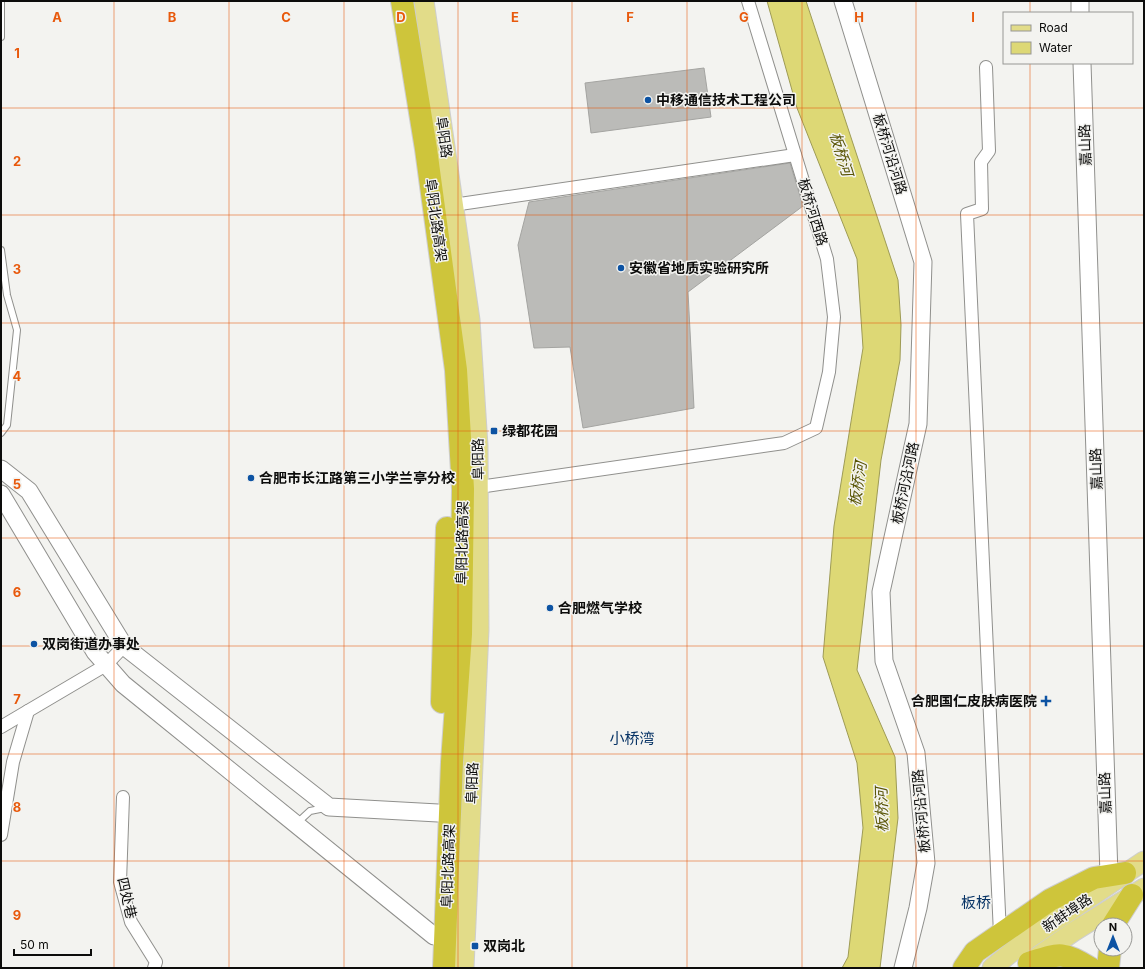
<svg xmlns="http://www.w3.org/2000/svg" width="1145" height="969" viewBox="0 0 1145 969" font-family="Inter,'Noto Sans SC',sans-serif">
<style>
.water{fill:#ddd875;stroke:#9e9b55}
.building{fill:#bbbbb8;stroke:#a4a4a1}
.lines{fill:none;stroke-linecap:round;stroke-linejoin:round}
.lane-casing{stroke:#90908d;stroke-width:8}
.street-casing{stroke:#90908d;stroke-width:14}
.secondary-casing{stroke:#90908d;stroke-width:19}
.primary-casing{stroke:#cecece;stroke-width:21}
.highway-casing{stroke:#cecece;stroke-width:24}
.lane{stroke:#fff;stroke-width:6}
.street{stroke:#fff;stroke-width:12}
.secondary{stroke:#fff;stroke-width:17}
.primary{stroke:#e2dc89;stroke-width:19}
.highway{stroke:#cec53b;stroke-width:22}
.grid{fill:none;stroke:#e8590c;stroke-width:1;stroke-opacity:0.55}
.poi-dot{fill:#0d53a3;stroke:#f3f3f0;stroke-width:1.5}
.labels{text-anchor:middle;stroke-width:3;stroke-linejoin:round;paint-order:stroke}
.poi-label{font-size:14px;font-weight:bold;fill:#0c0c0b;stroke:#f3f3f0;text-anchor:start}
.street-label{font-size:14px;fill:#0c0c0b;stroke:#f3f3f0}
.water-label{font-size:15px;font-style:italic;fill:#595505;stroke:#f3f3f0}
.neighbourhood-label{font-size:15px;fill:#073365;stroke:#f3f3f0}
.grid-label{font-size:13px;text-anchor:middle;font-weight:bold;fill:#e8590c;stroke:#f3f3f0;stroke-width:3;stroke-linejoin:round;paint-order:stroke}
</style>
<rect width="100%" height="100%" fill="#f3f3f0"/>
<path class="water" d="M 767,1 L 806,1 L 898,280 L 901,325 L 900,360 L 881,460 L 857,670 L 895,757 L 898,818 L 880,968 L 842,968 L 848,957 L 863,828 L 857,763 L 823,657 L 834,526 L 863,348 L 857,259 L 797,108 Z"/>
<g class="building">
<path d="M 704,68 L 711,117 L 591,133 L 585,83 Z"/>
<path d="M 790,163 L 803,206 L 688,292 L 694,408 L 583,428 L 570,347 L 534,348 L 518,245 L 529,202 Z"/>
</g>
<g class="lines">
<g class="lane-casing">
<g id="lane">
<path d="M 1,37 L 1,1"/>
<path d="M 1,250 L 7,295 L 17,330 L 7,425 L 1,433"/>
<path d="M 296,824 L 310,811 L 325,808"/>
</g>
</g>
<g class="street-casing">
<g id="street">
<path d="M 986,67 L 989,151 L 981,162 L 982,209 L 967,214 L 1000,934"/>
<path d="M 453,205 L 795,155"/>
<path d="M 479,487 L 784,443 L 816,428 L 829,372 L 834,317 L 827,259 L 748,1"/>
<path d="M 1,727 L 28,711"/>
<path d="M 123,797 L 120,882 L 131,922 L 156,962 L 154,968"/>
<path d="M 1,835 L 13,762 L 28,711 L 106,665 L 124,646"/>
</g>
</g>
<g class="secondary-casing">
<g id="secondary">
<path d="M 843,1 L 923,262 L 918,424 L 881,592 L 884,661 L 916,753 L 926,863 L 918,908 L 903,968"/>
<path d="M 1080,1 L 1080,13"/>
<path d="M 1082,63 L 1109,875"/>
<path d="M 1,469 L 29,491 L 124,646 L 329,807 L 438,813"/>
<path d="M 1,494 L 95,652 L 123,684 L 434,936"/>
</g>
</g>
<g class="primary-casing">
<g id="primary">
<path d="M 424,1 L 470,320 L 478,446 L 479,630 L 464,968"/>
<path d="M 1034,959 L 1073,932 L 1144,888"/>
<path d="M 992,968 L 1028,939 L 1144,861"/>
</g>
</g>
<g class="highway-casing">
<g id="highway">
<path d="M 402,1 L 426,149 L 456,370 L 463,489 L 461,634 L 452,762 L 444,968"/>
<path d="M 442,702 L 447,528"/>
<path d="M 1113,925 L 1132,895"/>
<path d="M 1029,963 C 1060,953 1062,951 1090,968"/>
<path d="M 964,968 L 975,952 L 1050,900 L 1094,878 L 1125,873"/>
<path d="M 1108,968 L 1110,949"/>
</g>
</g>
<use href="#lane" class="lane"/>
<use href="#street" class="street"/>
<use href="#secondary" class="secondary"/>
<use href="#primary" class="primary"/>
<use href="#highway" class="highway"/>
</g>
<path class="grid" d="M 114,1 L 114,968M 229,1 L 229,968M 344,1 L 344,968M 458,1 L 458,968M 572,1 L 572,968M 687,1 L 687,968M 802,1 L 802,968M 916,1 L 916,968M 1030,1 L 1030,13M 1030,63 L 1030,968M 1,108 L 1144,108M 1,215 L 1144,215M 1,323 L 1144,323M 1,431 L 1144,431M 1,538 L 1144,538M 1,646 L 1144,646M 1,754 L 1144,754M 1,861 L 1144,861"/>
<g class="poi-dot">
<circle cx="648" cy="100" r="4"/>
<circle cx="621" cy="268" r="4"/>
<rect x="490" y="427" width="8" height="8" rx="2"/>
<circle cx="251" cy="478" r="4"/>
<circle cx="550" cy="608" r="4"/>
<circle cx="34" cy="644" r="4"/>
<path d="M1044 695h4v4h4v4h-4v4h-4v-4h-4v-4h4z"/>
<rect x="471" y="942" width="8" height="8" rx="2"/>
</g>
<g class="labels">
<g class="poi-label">
<text x="656" y="105">中移通信技术工程公司</text>
<text x="629" y="273">安徽省地质实验研究所</text>
<text x="502" y="436">绿都花园</text>
<text x="259" y="483">合肥市长江路第三小学兰亭分校</text>
<text x="558" y="613">合肥燃气学校</text>
<text x="42" y="649">双岗街道办事处</text>
<text x="1037" y="706" text-anchor="end">合肥国仁皮肤病医院</text>
<text x="483" y="951">双岗北</text>
</g>
<g class="street-label">
<text transform="translate(444 137) rotate(82)" y="5">阜阳路</text>
<text transform="translate(1085 145) rotate(-92)" y="5">嘉山路</text>
<text transform="translate(890 154) rotate(73)" y="5">板桥河沿河路</text>
<text transform="translate(813 212) rotate(73)" y="5">板桥河西路</text>
<text transform="translate(436 220) rotate(82)" y="5">阜阳北路高架</text>
<text transform="translate(478 459) rotate(-91)" y="5">阜阳路</text>
<text transform="translate(1096 469) rotate(-92)" y="5">嘉山路</text>
<text transform="translate(905 483) rotate(-78)" y="5">板桥河沿河路</text>
<text transform="translate(462 543) rotate(-89)" y="5">阜阳北路高架</text>
<text transform="translate(472 783) rotate(-88)" y="5">阜阳路</text>
<text transform="translate(1105 793) rotate(-92)" y="5">嘉山路</text>
<text transform="translate(921 811) rotate(-95)" y="5">板桥河沿河路</text>
<text transform="translate(448 866) rotate(-88)" y="5">阜阳北路高架</text>
<text transform="translate(127 898) rotate(77)" y="5">四处巷</text>
<text transform="translate(1067 913) rotate(-34)" y="5">新蚌埠路</text>
</g>
<g class="water-label">
<text transform="translate(841 154) rotate(73)" y="5">板桥河</text>
<text transform="translate(858 484) rotate(-81)" y="5">板桥河</text>
<text transform="translate(882 810) rotate(-91)" y="5">板桥河</text>
</g>
<g class="neighbourhood-label">
<text x="632" y="744">小桥湾</text>
<text x="976" y="908">板桥</text>
</g>
</g>
<g class="grid-label">
<text x="57" y="22">A</text>
<text x="172" y="22">B</text>
<text x="286" y="22">C</text>
<text x="401" y="22">D</text>
<text x="515" y="22">E</text>
<text x="630" y="22">F</text>
<text x="744" y="22">G</text>
<text x="859" y="22">H</text>
<text x="973" y="22">I</text>
<text x="17" y="58">1</text>
<text x="17" y="166">2</text>
<text x="17" y="274">3</text>
<text x="17" y="381">4</text>
<text x="17" y="489">5</text>
<text x="17" y="597">6</text>
<text x="17" y="704">7</text>
<text x="17" y="812">8</text>
<text x="17" y="920">9</text>
</g>
<rect width="1145" height="969" fill="none" stroke="#0c0c0b" stroke-width="4"/>
<rect x="1003" y="12" width="130" height="52" fill="#f3f3f0" stroke="#979794"/>
<rect x="1011" y="25" width="20" height="6" fill="#e2dc89" stroke="#979794"/>
<text x="1039" y="32" font-size="12" fill="#0c0c0b">Road</text>
<rect x="1011" y="42" width="20" height="12" fill="#ddd875" stroke="#979794"/>
<text x="1039" y="52" font-size="12" fill="#0c0c0b">Water</text>
<g transform="translate(1113 937)"><circle r="19" fill="#f3f3f0" stroke="#979794"/>
<path d="M0-3L7 15L0 10L-7 15Z" fill="#0d53a3"/>
<text y="-6" font-size="11" font-weight="bold" text-anchor="middle" fill="#0c0c0b">N</text>
</g>
<path d="M14 949v6h77v-6" fill="none" stroke="#0c0c0b" stroke-width="2"/>
<text x="20" y="949" font-size="12" fill="#0c0c0b" stroke="#f3f3f0" stroke-width="3" paint-order="stroke">50 m</text>
</svg>
